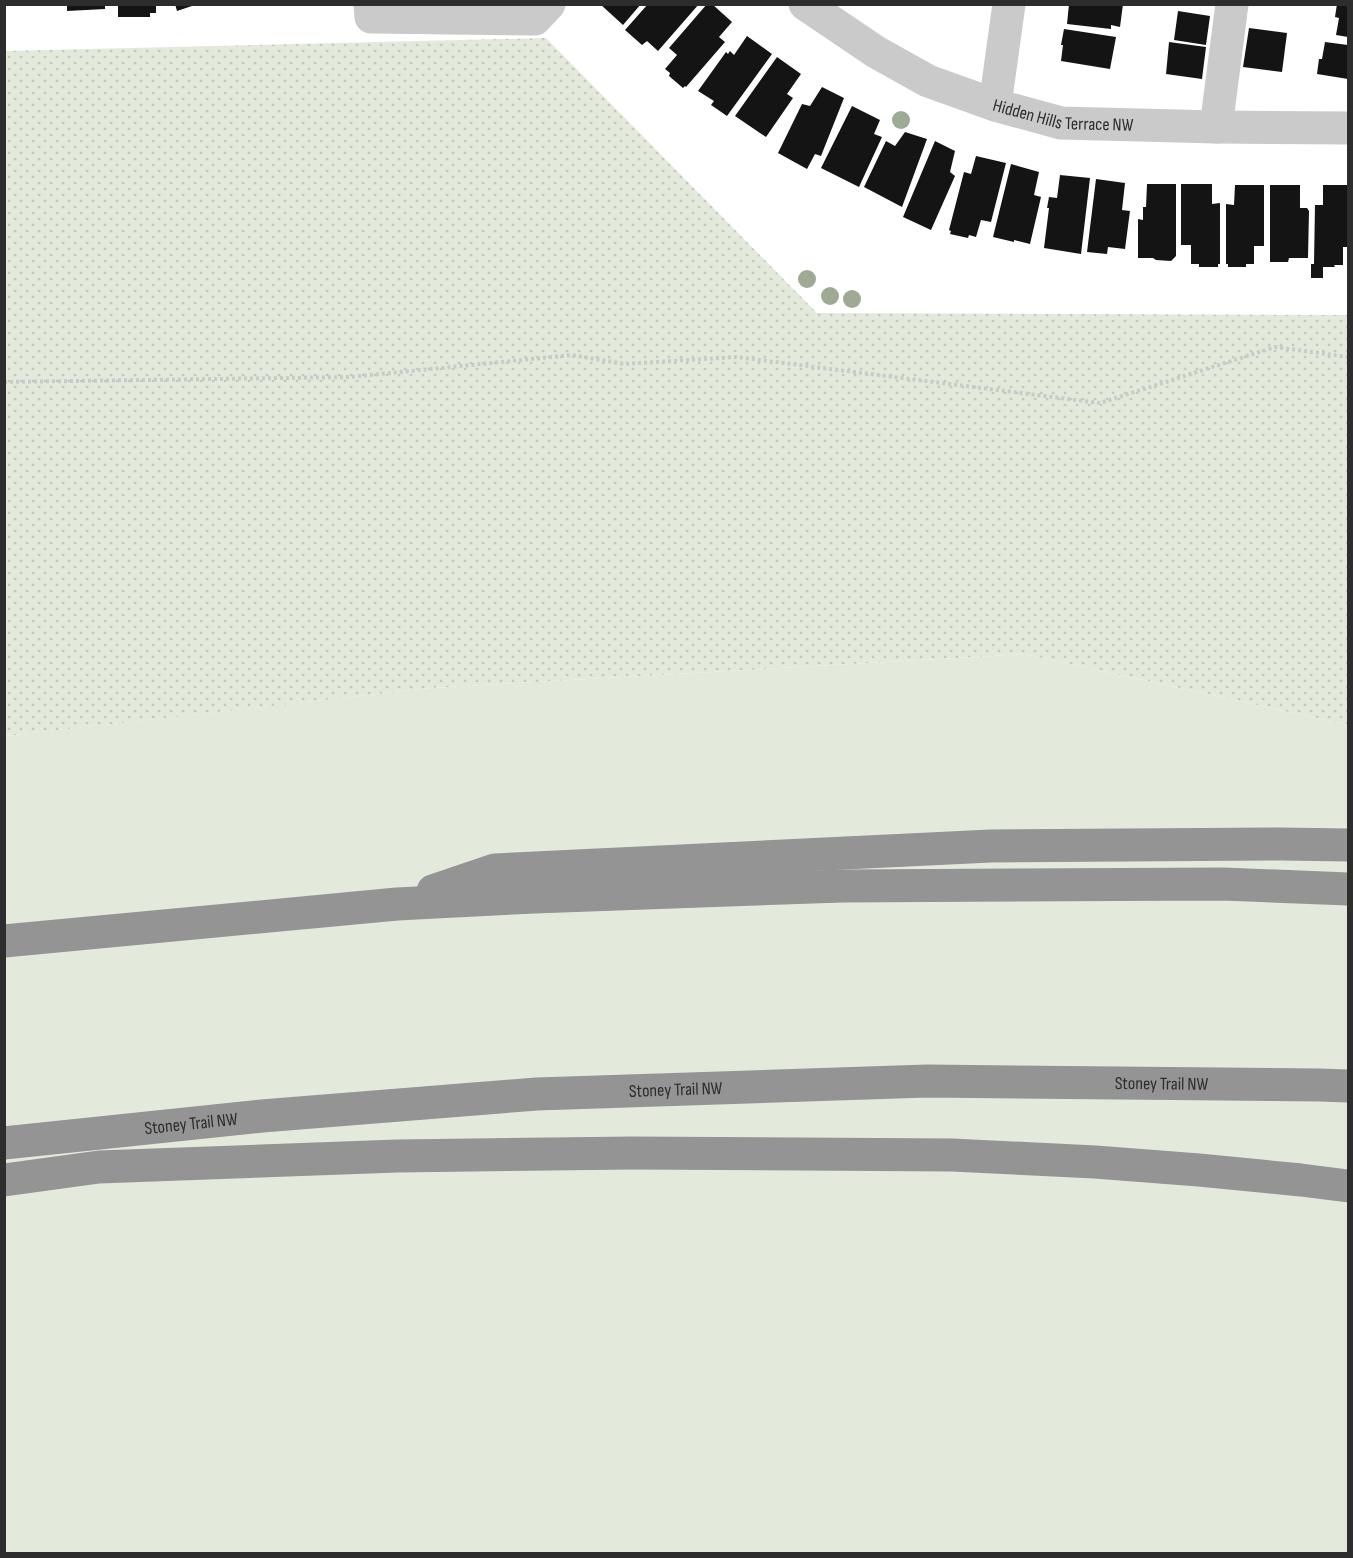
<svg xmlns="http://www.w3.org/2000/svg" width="1353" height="1558" viewBox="0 0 1353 1558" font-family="'Sofia Sans Condensed',sans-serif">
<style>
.green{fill:#e3eadc}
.park{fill:url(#park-dots)}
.building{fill:#141414}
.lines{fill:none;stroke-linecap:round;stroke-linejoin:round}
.path{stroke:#cacaca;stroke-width:4;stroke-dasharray:3 3;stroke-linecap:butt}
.minor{stroke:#cacaca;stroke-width:33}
.highway{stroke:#949494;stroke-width:33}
.tree{fill:#9faa95}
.labels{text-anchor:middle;stroke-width:6;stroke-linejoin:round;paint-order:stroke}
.street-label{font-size:18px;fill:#2d2d2d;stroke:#fff}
</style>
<defs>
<pattern id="park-dots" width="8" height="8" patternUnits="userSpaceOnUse" patternTransform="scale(1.5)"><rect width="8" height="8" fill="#e3eadc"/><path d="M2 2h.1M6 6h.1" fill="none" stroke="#c3c9bd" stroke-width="1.8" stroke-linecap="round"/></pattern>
</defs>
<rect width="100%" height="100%" fill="#fff"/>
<path class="green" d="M 1025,654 L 1348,725 L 1348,1553 L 5,1553 L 4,736 L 430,688 Z"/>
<path class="park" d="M 546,38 L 817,313 L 1348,315 L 1348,725 L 1025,654 L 430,688 L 5,736 L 5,51 Z"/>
<g class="building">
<path d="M 67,4 L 105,4 L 105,9 L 67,11 Z"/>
<path d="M 118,4 L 156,4 L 156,13 L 150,13 L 150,17 L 118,17 Z"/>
<path d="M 175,4 L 195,4 L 195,5 L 177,11 Z"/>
<path d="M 600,4 L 641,4 L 623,25 Z"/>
<path d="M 648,4 L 657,4 L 659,6 L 661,4 L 699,4 L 658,51 L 647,41 L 642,45 L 625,30 Z"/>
<path d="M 707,4 L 712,4 L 732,22 L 719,37 L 725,42 L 686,87 L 685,86 L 683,88 L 669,76 L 670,73 L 665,69 L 677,55 L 669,48 Z"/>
<path d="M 1069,4 L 1123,4 L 1120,27 L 1111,25 L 1111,29 L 1067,24 Z"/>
<path d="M 1337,4 L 1348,4 L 1348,37 L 1336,35 L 1339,18 L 1335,17 Z"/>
<path d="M 1178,11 L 1210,16 L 1206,45 L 1174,40 Z"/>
<path d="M 1249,28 L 1287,33 L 1282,72 L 1243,67 Z"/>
<path d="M 1064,29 L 1116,37 L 1110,69 L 1061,61 L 1063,45 L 1061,45 Z"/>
<path d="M 747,36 L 772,54 L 727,116 L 711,105 L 714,101 L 698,91 L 726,52 L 728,54 L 730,51 L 734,55 Z"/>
<path d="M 1169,42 L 1206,47 L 1202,79 L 1166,74 Z"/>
<path d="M 1325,42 L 1348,45 L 1348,79 L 1317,74 L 1319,59 L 1322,59 Z"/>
<path d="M 777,57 L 801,74 L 787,94 L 793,98 L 766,137 L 735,116 Z"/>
<path d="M 822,87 L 844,98 L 821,156 L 815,154 L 807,169 L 778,153 L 802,104 L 810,106 Z"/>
<path d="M 852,106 L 880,120 L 874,134 L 882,137 L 859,187 L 821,168 Z"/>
<path d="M 905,132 L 927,139 L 902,207 L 864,187 L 886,141 L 895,146 Z"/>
<path d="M 935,141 L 955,151 L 950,172 L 955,176 L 931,230 L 903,217 Z"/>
<path d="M 976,156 L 1006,163 L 991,222 L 981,220 L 976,237 L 969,235 L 968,238 L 950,234 L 951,231 L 949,230 L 964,172 L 971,174 Z"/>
<path d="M 1011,164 L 1039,172 L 1034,195 L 1041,197 L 1030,244 L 1014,240 L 1014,242 L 993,237 Z"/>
<path d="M 1060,175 L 1090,178 L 1081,254 L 1044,248 L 1049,208 L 1047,208 L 1049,197 L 1057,198 Z"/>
<path d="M 1096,179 L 1125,183 L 1122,210 L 1130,211 L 1125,249 L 1108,247 L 1107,254 L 1087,252 Z"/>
<path d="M 1147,184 L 1176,184 L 1176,256 L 1171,261 L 1156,260 L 1153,258 L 1138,258 L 1138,219 L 1143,220 L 1143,207 L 1146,207 Z"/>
<path d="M 1181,184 L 1212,184 L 1212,204 L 1220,203 L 1220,264 L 1218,264 L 1218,267 L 1199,267 L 1199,264 L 1191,264 L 1191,245 L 1181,245 Z"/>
<path d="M 1235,185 L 1264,185 L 1264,246 L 1254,246 L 1254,264 L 1246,264 L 1246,267 L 1228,267 L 1228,264 L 1226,264 L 1226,204 L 1234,205 Z"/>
<path d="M 1270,185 L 1300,185 L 1300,208 L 1307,208 L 1309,211 L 1308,258 L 1289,258 L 1288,262 L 1270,262 Z"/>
<path d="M 1323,185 L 1348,185 L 1348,247 L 1343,247 L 1343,265 L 1334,265 L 1335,267 L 1323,267 L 1323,278 L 1311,278 L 1311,264 L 1314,264 L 1315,205 L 1323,205 Z"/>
</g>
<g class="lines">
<path class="path" d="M 4,382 L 350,377 L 572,355 L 624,364 L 736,357 L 1100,403 L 1275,347 L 1348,357"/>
<g class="minor">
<path d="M 370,4 L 371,17 L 535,19 L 549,4"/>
<path id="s1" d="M 805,4 L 876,52 L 928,81 L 995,105 L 1061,123 L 1216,127 L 1348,128"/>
<path d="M 995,105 L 1009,4"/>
<path d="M 1216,127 L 1232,4"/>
</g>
<g class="highway">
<path d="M 433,891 L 495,870 L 991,846 L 1281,844 L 1348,845"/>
<path d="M 4,941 L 397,904 L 534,897 L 842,886 L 1223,884 L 1348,889"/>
<path id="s2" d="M 4,1143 L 262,1116 L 537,1094 L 927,1081 L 1319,1085 L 1348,1086"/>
<path d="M 4,1180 L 99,1167 L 397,1156 L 632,1153 L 952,1155 L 1095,1162 L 1199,1170 L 1301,1180 L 1348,1186"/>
</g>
</g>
<g class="tree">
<circle cx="901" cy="120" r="9"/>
<circle cx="807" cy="279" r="9"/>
<circle cx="830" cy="296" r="9"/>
<circle cx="852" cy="299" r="9"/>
</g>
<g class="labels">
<g class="street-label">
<text dy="6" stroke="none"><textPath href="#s1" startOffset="286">Hidden Hills Terrace NW</textPath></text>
<text dy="6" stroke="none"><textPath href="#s2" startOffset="1160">Stoney Trail NW</textPath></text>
<text dy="6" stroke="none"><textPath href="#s2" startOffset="674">Stoney Trail NW</textPath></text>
<text dy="6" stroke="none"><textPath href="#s2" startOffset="188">Stoney Trail NW</textPath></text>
</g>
</g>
<rect width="1353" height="1558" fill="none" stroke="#2d2d2d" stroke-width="12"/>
</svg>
